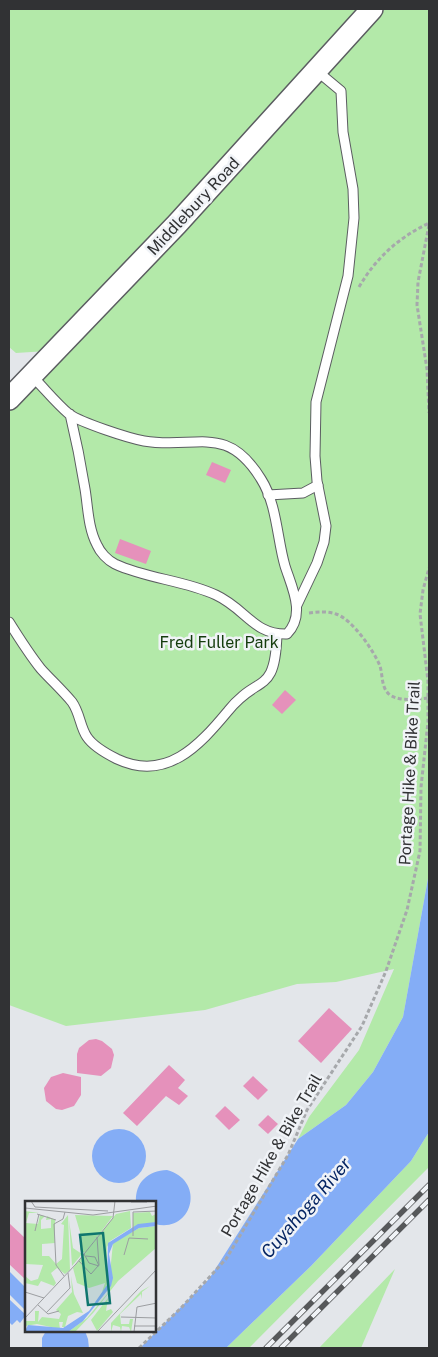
<svg xmlns="http://www.w3.org/2000/svg" width="438" height="1357" viewBox="0 0 438 1357" font-family="'Public Sans',sans-serif">
<style>
.green{fill:#b3e9a9}
.water{fill:#84adf6}
.building{fill:#e591bb}
.lines{fill:none;stroke-linecap:round;stroke-linejoin:round}
.service-casing{stroke:#5b5d61;stroke-width:11}
.tertiary-casing{stroke:#5b5d61;stroke-width:24}
.path{stroke:#a6a8ab;stroke-width:3;stroke-dasharray:4 2.5;stroke-linecap:butt}
.service{stroke:#fff;stroke-width:9}
.tertiary{stroke:#fff;stroke-width:21}
.rail-casing{stroke:#56585a;stroke-width:5.5}
.rail{stroke:#f0f3f7;stroke-width:4;stroke-dasharray:11;stroke-linecap:butt}
.labels{text-anchor:middle;stroke-width:5;stroke-linejoin:round;paint-order:stroke}
.street-label{font-size:16px;fill:#313234;stroke:#f0f3f7}
.park-label{font-size:16px;fill:#143c0d;stroke:#f0f3f7}
.water-label{font-size:18px;font-style:italic;fill:#052563;stroke:#f0f3f7}
.inset-road{fill:none;stroke:#9c9ea1;stroke-width:1}
.view{fill:#0f766e;fill-opacity:0.15;stroke:#0f766e;stroke-width:2.5}
.inset-edge{fill:none;stroke:#313234;stroke-width:2.5}
</style>
<rect width="100%" height="100%" fill="#e3e6ea"/>
<g class="green">
<path d="M 9,9 L 363,9 L 47,351 L 16,353 L 9,347 Z"/>
<path d="M 385,9 L 429,9 L 429,873 L 403,1017 L 373,1072 L 346,1105 L 298,1139 L 309,1117 L 359,1050 L 394,969 L 336,982 L 297,984 L 205,1010 L 66,1026 L 9,1005 L 9,410 L 53,367 Z"/>
<path d="M 429,1132 L 429,1167 L 249,1348 L 226,1348 L 311,1266 L 411,1161 Z"/>
<path d="M 395,1269 L 361,1348 L 319,1348 Z"/>
</g>
<g class="water">
<path d="M 429,873 L 429,1132 L 411,1161 L 311,1266 L 226,1348 L 140,1348 L 209,1279 L 298,1139 L 346,1105 L 373,1072 L 403,1017 Z"/>
<circle cx="119" cy="1156" r="27"/>
<path d="M 167,1170 C 207,1181 192,1234 155,1224 L 155,1202 L 136,1202 C 135,1182 148,1171 167,1170 Z"/>
<path d="M 9,1271 L 26,1288 L 26,1311 L 9,1294 Z"/>
<path d="M 9,1299 L 26,1315 L 20,1323 L 17,1320 L 12,1325 L 9,1322 Z"/>
<path d="M 46,1331 L 85,1331 L 88,1339 L 89,1348 L 42,1348 L 42,1338 Z"/>
</g>
<g class="building">
<path d="M 212,462 L 231,470 L 225,483 L 206,475 Z"/>
<path d="M 120,539 L 151,551 L 146,564 L 115,553 Z"/>
<path d="M 285,690 L 296,700 L 282,714 L 272,705 Z"/>
<path d="M 329,1008 L 352,1029 L 321,1063 L 298,1041 Z"/>
<path d="M 96,1039 L 102,1041 L 112,1049 L 114,1055 L 111,1068 L 101,1076 L 77,1073 L 77,1054 L 79,1048 L 89,1040 Z"/>
<path d="M 169,1065 L 185,1080 L 178,1088 L 188,1096 L 179,1105 L 166,1096 L 137,1126 L 123,1113 Z"/>
<path d="M 63,1073 L 81,1077 L 81,1095 L 74,1106 L 62,1110 L 56,1109 L 46,1101 L 44,1088 L 51,1077 Z"/>
<path d="M 253,1076 L 268,1090 L 258,1100 L 243,1086 Z"/>
<path d="M 225,1106 L 240,1120 L 229,1130 L 215,1116 Z"/>
<path d="M 268,1115 L 278,1124 L 268,1134 L 258,1125 Z"/>
<path d="M 9,1223 L 26,1239 L 26,1280 L 9,1264 Z"/>
</g>
<g class="lines">
<g class="service-casing">
<g id="service">
<path d="M 32,376 C 44,388 56,403 69,414 C 82,423 128,438 144,441 C 195,450 226,422 261,479 C 277,504 277,539 285,566 C 292,588 306,614 287,634 C 254,635 246,609 216,595 C 184,580 147,579 115,564 C 107,560 100,552 97,545 C 88,528 88,507 85,489 C 81,464 76,439 70,414"/>
<path d="M 268,495 L 303,493 L 318,485"/>
<path d="M 297,605 L 317,563 L 324,542 L 326,526 L 317,481 L 315,456 L 316,402 L 348,276 L 354,218 L 353,189 L 343,132 L 341,91 L 317,71"/>
<path d="M 9,622 C 19,638 29,654 41,669 C 51,680 62,690 72,702 C 80,713 80,727 87,737 C 93,746 107,754 117,759 C 166,782 199,746 228,711 C 258,673 275,697 277,634"/>
</g>
</g>
<g class="tertiary-casing">
<path id="tertiary" d="M 9,399 L 177,224 L 372,9"/>
</g>
<g class="path">
<path d="M 429,225 L 418,282 L 417,305 L 427,369 L 429,413"/>
<path d="M 359,287 C 376,258 398,238 429,223"/>
<path d="M 309,613 C 318,612 327,611 336,614 C 352,619 374,651 380,666 C 383,676 381,688 390,695 C 401,702 416,699 428,698"/>
<path d="M 139,1348 L 181,1308 L 226,1259 L 288,1155 L 307,1110 L 362,1026 L 386,971 L 407,910 L 420,851 L 421,787 L 428,722 L 428,681 L 420,614 L 423,590 L 429,568"/>
</g>
<use href="#service" class="service"/>
<use href="#tertiary" class="tertiary"/>
<g class="rail-casing">
<g id="rail">
<path d="M 266,1348 L 429,1185"/>
<path d="M 281,1348 L 429,1200"/>
</g>
</g>
<use href="#rail" class="rail"/>
</g>
<g class="labels">
<g class="street-label">
<text transform="translate(193 206) rotate(-47)" y="6">Middlebury Road</text>
<text transform="translate(409 773) rotate(-87)" y="6">Portage Hike &amp; Bike Trail</text>
<text transform="translate(271 1155) rotate(-60)" y="6">Portage Hike &amp; Bike Trail</text>
</g>
<g class="park-label">
<text x="219" y="648">Fred Fuller Park</text>
</g>
<g class="water-label">
<text transform="translate(306 1208) rotate(-49)" y="6">Cuyahoga River</text>
</g>
</g>
<g transform="translate(25 1201)">
<rect width="131" height="131" fill="#e3e6ea"/>
<path d="M 0,10 L 14,12 L 4,12 L 1,22 L 13,23 L 15,14 L 20,15 L 16,19 L 16,28 L 26,27 L 26,18 L 21,19 L 22,15 L 30,19 L 30,42 L 17,43 L 17,55 L 24,55 L 31,63 L 37,58 L 39,24 L 36,23 L 43,14 L 45,69 L 40,73 L 32,67 L 26,72 L 31,82 L 29,85 L 16,80 L 13,85 L 0,82 L 0,75 L 6,80 L 13,78 L 18,64 L 1,63 ZM 105,10 L 106,27 L 85,40 L 82,46 L 82,84 L 79,89 L 77,91 L 80,82 L 64,87 L 52,82 L 48,67 L 91,13 ZM 125,11 L 127,15 L 131,13 L 131,21 L 108,27 L 108,12 ZM 50,14 L 88,15 L 60,52 L 55,49 L 55,31 ZM 44,19 L 48,47 L 57,53 L 47,65 ZM 131,25 L 131,47 L 93,80 L 69,111 L 50,131 L 43,131 L 62,117 L 83,92 L 88,42 L 114,27 ZM 46,75 L 49,93 L 58,112 L 52,111 L 43,115 L 40,126 L 37,126 L 38,121 L 34,121 L 35,128 L 12,123 L 0,125 L 0,120 L 10,120 L 10,110 L 14,110 L 13,121 L 17,116 L 34,118 L 36,113 L 31,109 L 47,91 ZM 125,85 L 117,91 L 117,98 L 116,93 L 95,113 L 96,123 L 104,123 L 105,118 L 108,118 L 106,131 L 104,126 L 97,125 L 96,131 L 95,126 L 88,124 L 86,131 L 86,122 L 116,90 ZM 83,97 L 81,110 L 86,108 L 88,111 L 72,130 L 66,119 Z" fill="#b3e9a9"/>
<path d="M 131,21 L 131,25 L 114,27 L 88,43 L 84,53 L 88,77 L 86,85 L 58,120 L 43,131 L 0,130 L 3,124 L 38,127 L 64,110 L 82,84 L 83,42 L 113,23 Z" fill="#84adf6"/>
<path class="inset-road" d="M 6,0 L 10,6 L 83,10M 106,1 L 122,1M 0,7 L 68,14 L 132,5M 12,13 L 31,19M 10,30 L 14,13M 108,35 L 108,11 L 132,10M 72,36 L 74,64M 59,53 L 64,62 L 74,65 L 70,56 L 61,55M 99,54 L 104,37 L 123,38M 54,60 L 66,73 L 73,65M 39,75 L 31,64 L 29,23 L 38,18 L 40,11M 0,91 L 19,97M 13,104 L 23,113 L 34,110M 21,112 L 45,87 L 43,72M 96,116 L 132,117M 0,117 L 51,63 L 88,17 L 90,0M 109,125 L 132,125M 72,131 L 132,68M 109,131 L 112,106 L 132,102"/>
<path class="view" d="M 78,32 L 85,102 L 63,104 L 55,34 Z"/>
<rect width="131" height="131" class="inset-edge"/>
</g>
<rect width="438" height="1357" fill="none" stroke="#313234" stroke-width="20"/>
</svg>
